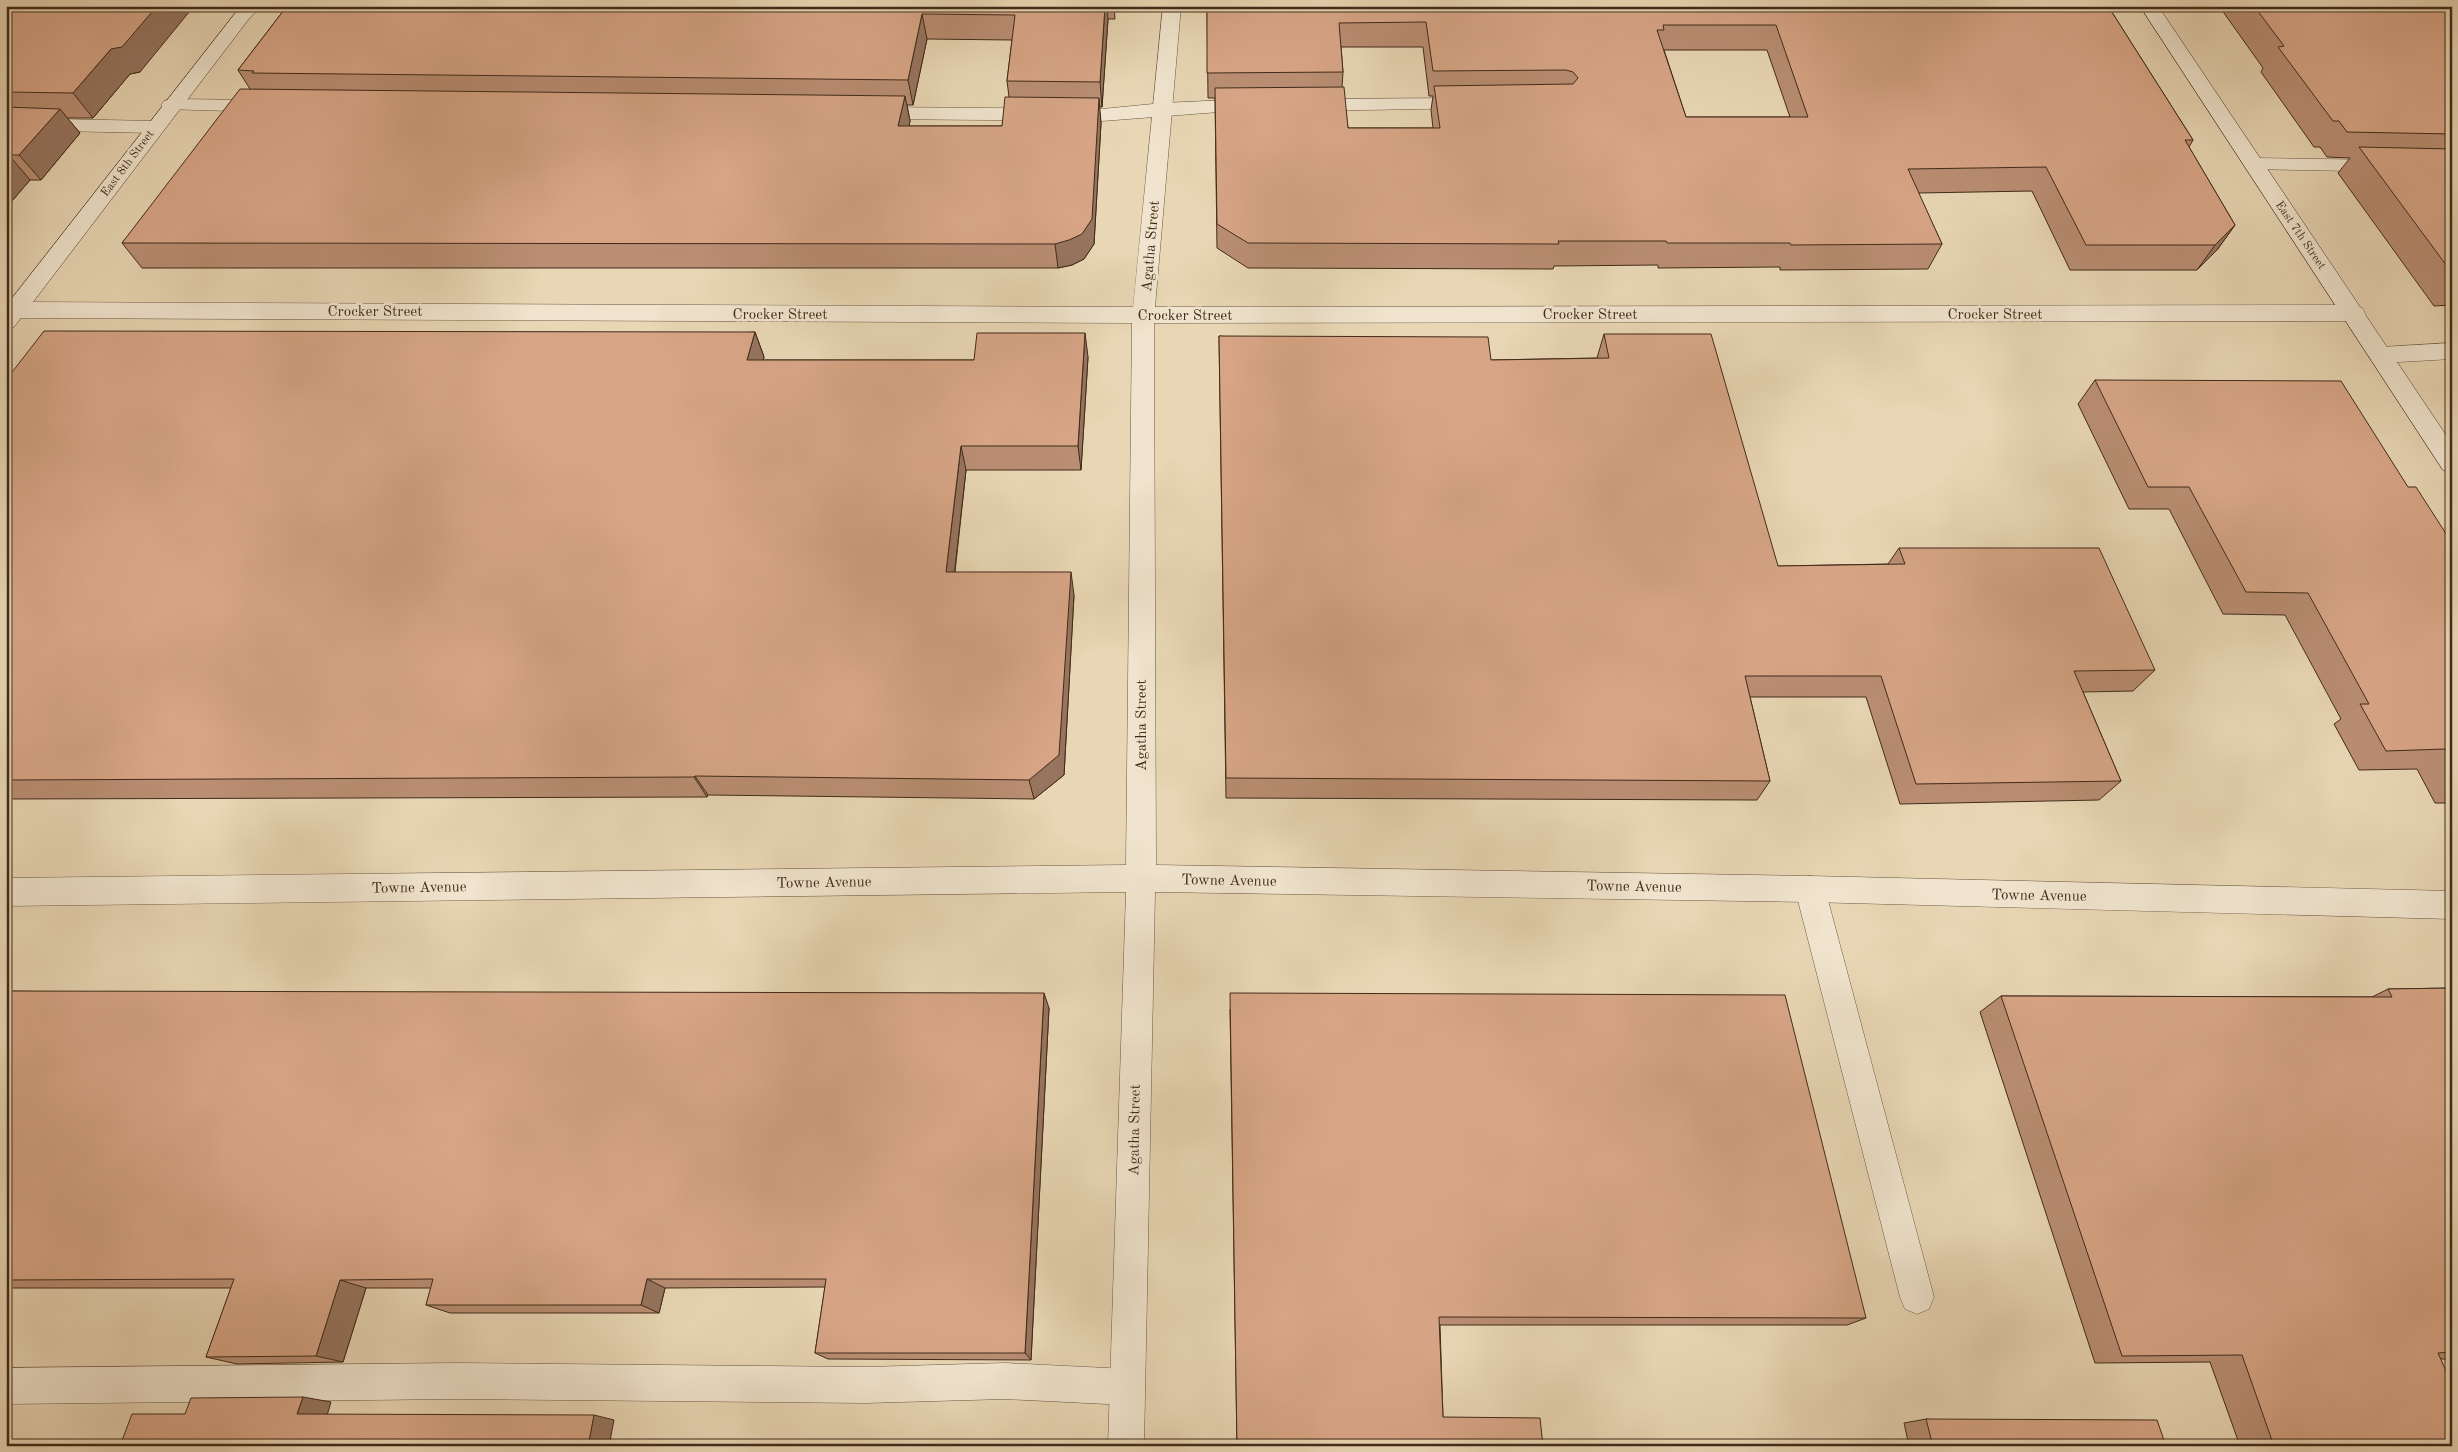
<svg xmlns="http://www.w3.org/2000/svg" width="2458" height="1452" viewBox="0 0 2458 1452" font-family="'Old Standard TT',serif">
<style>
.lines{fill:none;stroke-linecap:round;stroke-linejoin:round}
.lane-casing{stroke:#6b5640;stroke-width:1}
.street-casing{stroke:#6b5640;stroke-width:1}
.secondary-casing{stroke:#412b19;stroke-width:1}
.lane{fill:#f0e4ce;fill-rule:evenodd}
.street{fill:#f0e4ce;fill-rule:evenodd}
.secondary{fill:#f0e4ce;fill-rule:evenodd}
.wall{fill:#b98e73;stroke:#412b19;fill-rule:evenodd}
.shaded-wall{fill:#96745e;stroke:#412b19}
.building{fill:#d7a586;stroke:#412b19;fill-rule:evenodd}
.labels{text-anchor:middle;stroke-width:5;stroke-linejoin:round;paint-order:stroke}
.far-street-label{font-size:12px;fill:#412b19;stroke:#f0e4ce}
.street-label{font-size:15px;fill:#412b19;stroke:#f0e4ce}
</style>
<rect width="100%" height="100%" fill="#e8d6b4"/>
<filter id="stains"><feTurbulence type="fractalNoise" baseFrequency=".004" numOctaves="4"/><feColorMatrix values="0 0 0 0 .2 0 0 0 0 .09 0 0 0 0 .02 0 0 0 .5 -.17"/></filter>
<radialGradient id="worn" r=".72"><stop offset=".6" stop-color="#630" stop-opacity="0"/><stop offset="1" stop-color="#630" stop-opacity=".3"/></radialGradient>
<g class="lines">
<g class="lane-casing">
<g id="lane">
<path d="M 1469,98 L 1476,100 L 1479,104 L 1476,108 L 1309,111 L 1302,109 L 1299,105 L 1302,101 L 1309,99 Z"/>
<path d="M 171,99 L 264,100 L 271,102 L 274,106 L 271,110 L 264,112 L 164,109 L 161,105 L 164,101 Z"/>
<path d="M 1251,99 L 1258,101 L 1261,105 L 1258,109 L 1102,121 L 872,119 L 865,117 L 862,113 L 865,109 L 872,107 L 1102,109 L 1163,103 Z"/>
<path d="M 6,118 L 155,121 L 162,123 L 165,127 L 162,131 L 155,133 L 6,130 Z"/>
<path d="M 2255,158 L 2452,161 L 2452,173 L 2248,169 L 2245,164 L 2248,159 Z"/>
<path d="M 1810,876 L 1820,879 L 1825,889 L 1934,1297 L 1929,1309 L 1917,1314 L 1905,1309 L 1900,1297 L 1795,889 L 1800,879 Z"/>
<path d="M 456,1363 L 866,1367 L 1005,1363 L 1127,1369 L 1140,1374 L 1145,1387 L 1140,1400 L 1127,1405 L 1005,1399 L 866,1403 L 456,1399 L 6,1404 L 6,1368 Z"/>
</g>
</g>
<g class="street-casing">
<g id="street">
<path d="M 1163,6 L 1181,6 L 1155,307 L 2354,305 L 2362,308 L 2365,313 L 2362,318 L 2354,321 L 1154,323 L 1156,865 L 1810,876 L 2452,891 L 2452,919 L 1810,902 L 1155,892 L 1144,1446 L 1108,1446 L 1126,892 L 6,906 L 6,878 L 1126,865 L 1132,323 L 16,318 L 8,315 L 6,308 L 8,305 L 16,302 L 1133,307 Z"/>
<path d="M 2452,343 L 2452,359 L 2381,363 L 2373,361 L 2370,355 L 2373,349 L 2381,347 Z"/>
</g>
</g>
<g class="secondary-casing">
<g id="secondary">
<path d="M 241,6 L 261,6 L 248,20 L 14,327 L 6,330 L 6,306 Z"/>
<path d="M 2140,6 L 2158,6 L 2452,444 L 2452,473 L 2443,470 Z"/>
</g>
</g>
<use href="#lane" class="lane"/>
<use href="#street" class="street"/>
<use href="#secondary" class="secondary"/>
</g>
<g class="wall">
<path d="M 6,6 L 140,72 L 130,74 L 93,118 L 67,118 L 80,133 L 41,180 L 30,180 L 6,208 Z"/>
<path d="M 287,6 L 1114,6 L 1115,19 L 1108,19 L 1102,107 L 1099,107 L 1101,123 L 1094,244 L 1084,259 L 1072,265 L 1058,268 L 142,268 L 122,243 L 250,89 L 238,70 ZM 927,39 L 1012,40 L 1007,81 L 1009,97 L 1002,126 L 909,126 L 910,121 L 907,105 L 913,105 Z"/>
<path d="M 1207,6 L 2108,6 L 2193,140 L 2189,147 L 2235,225 L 2217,250 L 2197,270 L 2070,270 L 2032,191 L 1918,193 L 1942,244 L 1928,269 L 1780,270 L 1780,267 L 1658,268 L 1658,265 L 1554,266 L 1553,269 L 1248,268 L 1217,248 L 1215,98 L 1208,98 ZM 1341,47 L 1423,47 L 1429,96 L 1433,96 L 1431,110 L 1433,128 L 1348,128 L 1342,87 L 1343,72 ZM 1664,50 L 1767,50 L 1790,117 L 1686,117 Z"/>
<path d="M 2219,6 L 2452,6 L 2452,305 L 2434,306 L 2338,173 L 2350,158 L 2327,157 L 2320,147 L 2314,147 L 2261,72 L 2263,68 Z"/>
<path d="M 755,332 L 764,357 L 763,360 L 974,360 L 1088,357 L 1081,470 L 966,470 L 955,572 L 1074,595 L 1064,775 L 1034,799 L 708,795 L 707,797 L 6,799 L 6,380 Z"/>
<path d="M 1604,334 L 1778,566 L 1888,564 L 1899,548 L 2155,670 L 2133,691 L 2083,692 L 2121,781 L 2099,800 L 1900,804 L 1866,697 L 1750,697 L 1770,781 L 1757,800 L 1226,798 L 1219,336 L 1491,360 L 1597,358 Z"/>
<path d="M 2095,380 L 2408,487 L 2452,543 L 2452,803 L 2435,803 L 2417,769 L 2359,770 L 2334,724 L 2341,719 L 2285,615 L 2223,614 L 2169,509 L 2129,509 L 2078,404 Z"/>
<path d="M 2452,988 L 2452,1359 L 2440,1359 L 2452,1446 L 2240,1446 L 2210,1362 L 2095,1363 L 1980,1012 L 2001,996 L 2372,997 L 2388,989 Z"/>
<path d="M 6,991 L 1049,1008 L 1031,1360 L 828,1359 L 815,1353 L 825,1287 L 665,1288 L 659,1313 L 450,1313 L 426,1305 L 431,1288 L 366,1288 L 343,1362 L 237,1364 L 206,1357 L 231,1288 L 6,1288 Z"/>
<path d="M 1230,1009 L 1866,1318 L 1847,1325 L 1440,1325 L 1443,1417 L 1237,1446 Z"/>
<path d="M 1926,1419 L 2166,1446 L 1909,1446 L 1904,1423 Z"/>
</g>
<g class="shaded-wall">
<path d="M 157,6 L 194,6 L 140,72 L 130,74 L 93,118 L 73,93 L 111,49 Z"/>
<path d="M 1105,6 L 1107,6 L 1108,19 L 1102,107 L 1100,82 Z"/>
<path d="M 922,14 L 927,39 L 913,105 L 908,80 Z"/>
<path d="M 905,96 L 910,121 L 904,151 L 898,126 Z"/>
<path d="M 1099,98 L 1101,123 L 1094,244 L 1084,259 L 1072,265 L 1058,268 L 1055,244 Z"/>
<path d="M 60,109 L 80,133 L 41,180 L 19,155 Z"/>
<path d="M 9,155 L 30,180 L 6,208 L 6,158 Z"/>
<path d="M 2235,225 L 2217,250 L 2197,270 L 2215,245 Z"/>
<path d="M 755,332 L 764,357 L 757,385 L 747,360 Z"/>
<path d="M 1085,333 L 1088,357 L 1081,470 L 1078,446 Z"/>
<path d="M 961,446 L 966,470 L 952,594 L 946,572 Z"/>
<path d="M 1071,572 L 1074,595 L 1064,775 L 1034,799 L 1029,780 Z"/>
<path d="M 695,776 L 708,795 L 707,797 L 694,777 Z"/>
<path d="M 1044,993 L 1049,1008 L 1031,1360 L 1025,1353 Z"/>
<path d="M 647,1279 L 665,1288 L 659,1313 L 641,1305 Z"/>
<path d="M 340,1280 L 366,1288 L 343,1362 L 316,1356 Z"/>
<path d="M 303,1397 L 331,1402 L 326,1419 L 297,1414 Z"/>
<path d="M 594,1415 L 614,1420 L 609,1446 L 588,1446 Z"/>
</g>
<g class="building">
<path d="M 6,6 L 157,6 L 122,47 L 111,49 L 73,93 L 6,92 Z"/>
<path d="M 287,6 L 1105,6 L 1100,82 L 1007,81 L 1015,15 L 922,14 L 908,80 L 252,73 L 254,71 L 238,70 Z"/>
<path d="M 1207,6 L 2108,6 L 2193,140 L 2185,140 L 2235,225 L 2215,245 L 2086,245 L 2046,167 L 1908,169 L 1942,244 L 1791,245 L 1790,243 L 1667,243 L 1666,241 L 1558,241 L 1559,244 L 1248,243 L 1217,224 L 1215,88 L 1344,87 L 1348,128 L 1440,128 L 1434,86 L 1573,84 L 1578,78 L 1573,72 L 1566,70 L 1433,71 L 1426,22 L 1339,23 L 1343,72 L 1207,73 ZM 1663,25 L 1776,25 L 1808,117 L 1686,117 L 1657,30 L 1664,30 Z"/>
<path d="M 2254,6 L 2452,6 L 2452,134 L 2347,132 L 2339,121 L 2333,121 L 2278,47 L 2284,46 Z"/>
<path d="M 240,89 L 905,96 L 898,126 L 1002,126 L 1005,97 L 1099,98 L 1092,219 L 1082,234 L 1069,240 L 1055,244 L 122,243 Z"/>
<path d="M 6,107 L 60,109 L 19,155 L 9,155 L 6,158 Z"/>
<path d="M 2359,147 L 2452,149 L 2452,273 Z"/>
<path d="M 44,331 L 755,332 L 747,360 L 974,360 L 977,333 L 1085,333 L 1078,446 L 961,446 L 946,572 L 1071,572 L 1059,755 L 1029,780 L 695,776 L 694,777 L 6,780 L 6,380 Z"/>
<path d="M 1604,334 L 1711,334 L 1778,566 L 1905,564 L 1899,548 L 2099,548 L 2155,670 L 2074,671 L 2121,781 L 1916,784 L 1881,676 L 1745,676 L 1770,781 L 1226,778 L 1219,336 L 1488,337 L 1491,360 L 1609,358 Z"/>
<path d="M 2095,380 L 2341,381 L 2408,487 L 2416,487 L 2452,543 L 2452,761 L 2445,749 L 2386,751 L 2360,704 L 2369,704 L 2308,593 L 2246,592 L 2189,487 L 2148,487 Z"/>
<path d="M 2452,988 L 2452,1352 L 2438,1353 L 2452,1384 L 2452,1446 L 2274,1446 L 2242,1355 L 2122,1356 L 2001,996 L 2392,997 L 2388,989 Z"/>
<path d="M 6,991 L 1044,993 L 1025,1353 L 815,1353 L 826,1279 L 647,1279 L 641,1305 L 426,1305 L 433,1279 L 340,1280 L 316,1356 L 206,1357 L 234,1279 L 6,1280 Z"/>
<path d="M 1230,993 L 1785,995 L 1866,1318 L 1439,1317 L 1443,1417 L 1540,1418 L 1543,1446 L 1237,1446 Z"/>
<path d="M 303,1397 L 297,1414 L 594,1415 L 588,1446 L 120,1446 L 132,1414 L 185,1414 L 191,1398 Z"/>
<path d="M 1926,1419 L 2157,1420 L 2166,1446 L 1933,1446 Z"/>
</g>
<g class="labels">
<g class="far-street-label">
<text transform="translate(127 163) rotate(-53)" y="4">East 8th Street</text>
<text transform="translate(2301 235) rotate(56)" y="4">East 7th Street</text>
</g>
<g class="street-label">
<text transform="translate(1150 246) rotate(-85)" y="5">Agatha Street</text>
<text x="375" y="316">Crocker Street</text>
<text x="780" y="319">Crocker Street</text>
<text x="1590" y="319">Crocker Street</text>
<text x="1995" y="319">Crocker Street</text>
<text x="1185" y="320">Crocker Street</text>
<text transform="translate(1141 725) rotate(-90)" y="5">Agatha Street</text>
<text transform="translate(1229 880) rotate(1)" y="5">Towne Avenue</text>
<text transform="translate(824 882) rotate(-1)" y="5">Towne Avenue</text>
<text transform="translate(1634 886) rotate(1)" y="5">Towne Avenue</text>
<text transform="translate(419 887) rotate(-1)" y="5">Towne Avenue</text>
<text transform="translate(2039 895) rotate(1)" y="5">Towne Avenue</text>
<text transform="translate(1134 1130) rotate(-89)" y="5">Agatha Street</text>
</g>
</g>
<rect width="2458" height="1452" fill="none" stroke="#e8d6b4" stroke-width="25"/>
<rect x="8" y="8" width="2443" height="1437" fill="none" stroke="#412b19" stroke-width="2.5"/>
<rect x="12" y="12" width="2433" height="1427" fill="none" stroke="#412b19"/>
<rect width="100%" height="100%" filter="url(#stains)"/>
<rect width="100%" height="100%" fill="url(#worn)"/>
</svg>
